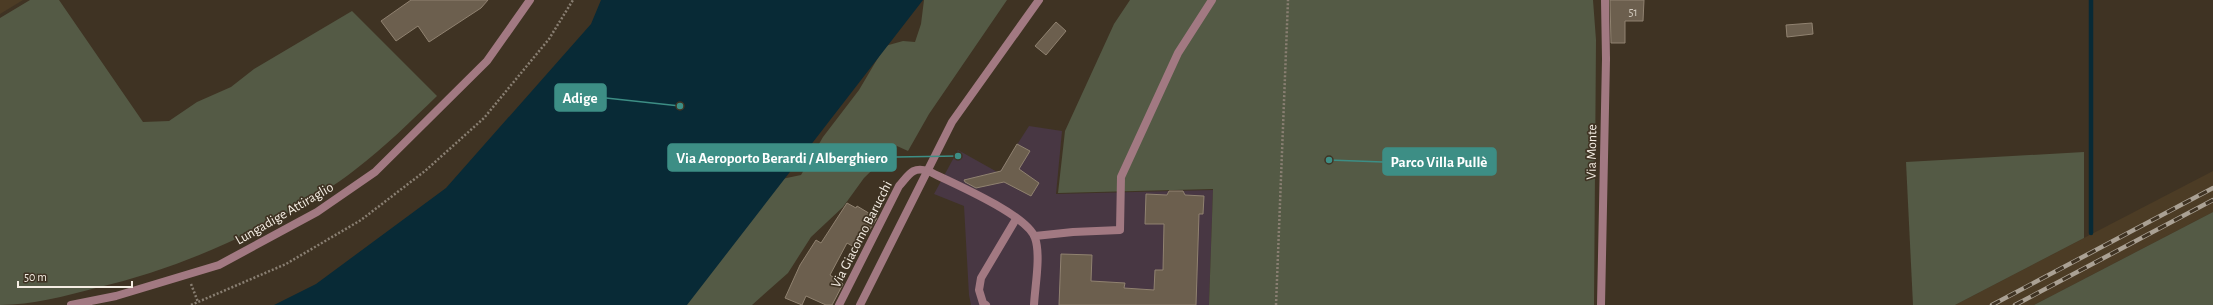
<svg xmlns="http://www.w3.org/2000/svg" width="2213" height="305" viewBox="0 0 2213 305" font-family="'Alegreya Sans',sans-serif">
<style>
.built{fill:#4c3c25}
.education{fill:#483743}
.green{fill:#545a45}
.water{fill:#082a36}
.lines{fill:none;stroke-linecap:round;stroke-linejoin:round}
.stream{stroke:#082a36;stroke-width:4.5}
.building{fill:#6c5f4e;stroke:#908270}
.path{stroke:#897f72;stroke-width:2.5;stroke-dasharray:2 2;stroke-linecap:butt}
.service{stroke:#a27982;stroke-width:8}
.pedestrian{stroke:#a27982;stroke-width:8}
.minor{stroke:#a27982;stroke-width:8}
.tertiary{stroke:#a27982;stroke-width:8}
.rail-casing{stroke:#aaa194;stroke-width:4.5}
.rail{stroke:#3f3323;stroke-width:3;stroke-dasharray:9;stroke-linecap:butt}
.labels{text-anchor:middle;stroke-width:3.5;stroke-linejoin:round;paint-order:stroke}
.number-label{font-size:12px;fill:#d2cabe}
.street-label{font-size:14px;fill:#f4ede3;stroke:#3f3323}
.leader{fill:none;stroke:#3d8e85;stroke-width:1.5}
.callout-dot{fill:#3d8e85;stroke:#3f3323;stroke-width:1.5}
.callout{fill:#3d8e85;stroke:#3d8e85;stroke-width:1.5}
.callout-label{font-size:15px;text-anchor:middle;font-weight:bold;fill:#fff}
</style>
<rect width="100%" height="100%" fill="#3f3323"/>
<g class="built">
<path d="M 0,0 L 23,0 L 0,14 Z"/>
<path d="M 2213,171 L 2213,212 L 2034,305 L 1955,305 Z"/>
</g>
<path class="education" d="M 1029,126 L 1062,131 L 1056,194 L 1213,190 L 1209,305 L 971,305 L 969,295 L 964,206 L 934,194 L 958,150 L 999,173 Z"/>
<g class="green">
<path d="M 30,0 L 59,0 L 143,122 L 169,121 L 197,102 L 231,87 L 254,69 L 352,11 L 437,96 C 411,121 385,147 356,169 C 335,186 310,200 287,213 C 225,247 164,272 96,288 C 65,296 32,305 0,305 L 0,18 Z"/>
<path d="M 924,0 L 1007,0 L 929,114 L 908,151 L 897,146 L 864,178 L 843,207 L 811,237 L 788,273 L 752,305 L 656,305 L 772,181 L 801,175 L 823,137 L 859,90 L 885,46 L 903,41 L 915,42 L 921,24 Z"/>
<path d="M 1130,0 L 1593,0 L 1596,40 L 1594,305 L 1209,305 L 1213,189 L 1058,193 L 1065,131 L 1114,24 Z"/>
<path d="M 2084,152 L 2084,238 L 1955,305 L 1913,305 L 1906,162 Z"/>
<path d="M 2213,212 L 2213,305 L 2034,305 Z"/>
</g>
<path class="water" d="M 601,0 L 923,0 L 687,305 L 274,305 L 316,284 L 446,188 L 591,24 Z"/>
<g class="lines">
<path class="stream" d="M 2091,0 L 2091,233"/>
</g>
<g class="building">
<path d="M 411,0 L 488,0 L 481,8 L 429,42 L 418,26 L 396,41 L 381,21 Z"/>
<path d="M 1610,0 L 1644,0 L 1643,21 L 1625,21 L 1625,43 L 1611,43 Z"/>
<path d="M 1056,22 L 1066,31 L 1046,55 L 1035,46 Z"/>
<path d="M 1812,23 L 1813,34 L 1787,37 L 1786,25 Z"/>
<path d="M 1017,144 L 1030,151 L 1019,169 L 1039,183 L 1031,196 L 1004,182 L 976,188 L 965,182 L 964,180 L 1001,171 Z"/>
<path d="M 1169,191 L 1183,191 L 1185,195 L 1204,196 L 1203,214 L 1199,214 L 1196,305 L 1059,305 L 1061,254 L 1092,255 L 1091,281 L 1125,283 L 1124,288 L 1154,290 L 1155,270 L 1163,270 L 1164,224 L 1145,224 L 1146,194 L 1167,195 Z"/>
<path d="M 847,203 L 856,208 L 857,206 L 877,218 L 865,237 L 863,235 L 856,248 L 847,243 L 830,275 L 843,284 L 832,305 L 826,305 L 806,296 L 802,305 L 785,298 L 800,265 L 816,240 L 821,243 Z"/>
</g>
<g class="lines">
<g class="path">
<path d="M 191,284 L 198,302"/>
<path d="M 191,305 L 286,264 L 361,220 L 425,171 L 484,118 L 549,39 L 573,0"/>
<path d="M 1276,305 L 1288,0"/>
</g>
<g class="service">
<path d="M 928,171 C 951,182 1028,215 1035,238 C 1041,255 1035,286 1034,305"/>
<path d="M 1035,236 L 1073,232 L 1120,230 L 1121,177 L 1178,53 L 1212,0"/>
<path d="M 986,305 L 983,303 L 979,290 L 981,278 L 1016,219"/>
</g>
<path class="pedestrian" d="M 1601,305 L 1606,59"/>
<g class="minor">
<path d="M 1605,0 L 1606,59"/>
<path d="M 839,305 L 899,186 C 909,175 912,166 928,171"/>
</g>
<g class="tertiary">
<path d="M 71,305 L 116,296 L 219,265 L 317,212 L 375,172 L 487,61 L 530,0"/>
<path d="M 860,305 L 952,122 L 1039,0"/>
</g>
<g class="rail-casing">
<g id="rail">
<path d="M 1992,305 L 2213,188"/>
<path d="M 2015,305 L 2213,200"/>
</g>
</g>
<use href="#rail" class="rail"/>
</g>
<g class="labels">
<g class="number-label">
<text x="1633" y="16">51</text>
</g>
<g class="street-label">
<text transform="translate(1591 152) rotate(-89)" y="5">Via Monte</text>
<text transform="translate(284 213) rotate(-30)" y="5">Lungadige Attiraglio</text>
<text transform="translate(861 234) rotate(-63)" y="5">Via Giacomo Barucchi</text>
</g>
</g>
<path class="leader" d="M680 106L606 98M958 156L896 157M1329 160L1383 162"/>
<g class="callout-dot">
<circle cx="680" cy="106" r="4"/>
<circle cx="958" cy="156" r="4"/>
<circle cx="1329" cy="160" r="4"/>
</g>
<g class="callout">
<rect x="555" y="84" width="51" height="27" rx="4"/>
<rect x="668" y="144" width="228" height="27" rx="4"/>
<rect x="1383" y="148" width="113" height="27" rx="4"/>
</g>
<g class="callout-label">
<text x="580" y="103">Adige</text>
<text x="782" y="163">Via Aeroporto Berardi / Alberghiero</text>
<text x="1439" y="167">Parco Villa Pullè</text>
</g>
<path d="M18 281v6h114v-6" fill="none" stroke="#f4ede3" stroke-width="2"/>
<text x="24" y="281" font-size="12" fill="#f4ede3" stroke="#3f3323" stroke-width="3" paint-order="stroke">50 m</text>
</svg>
